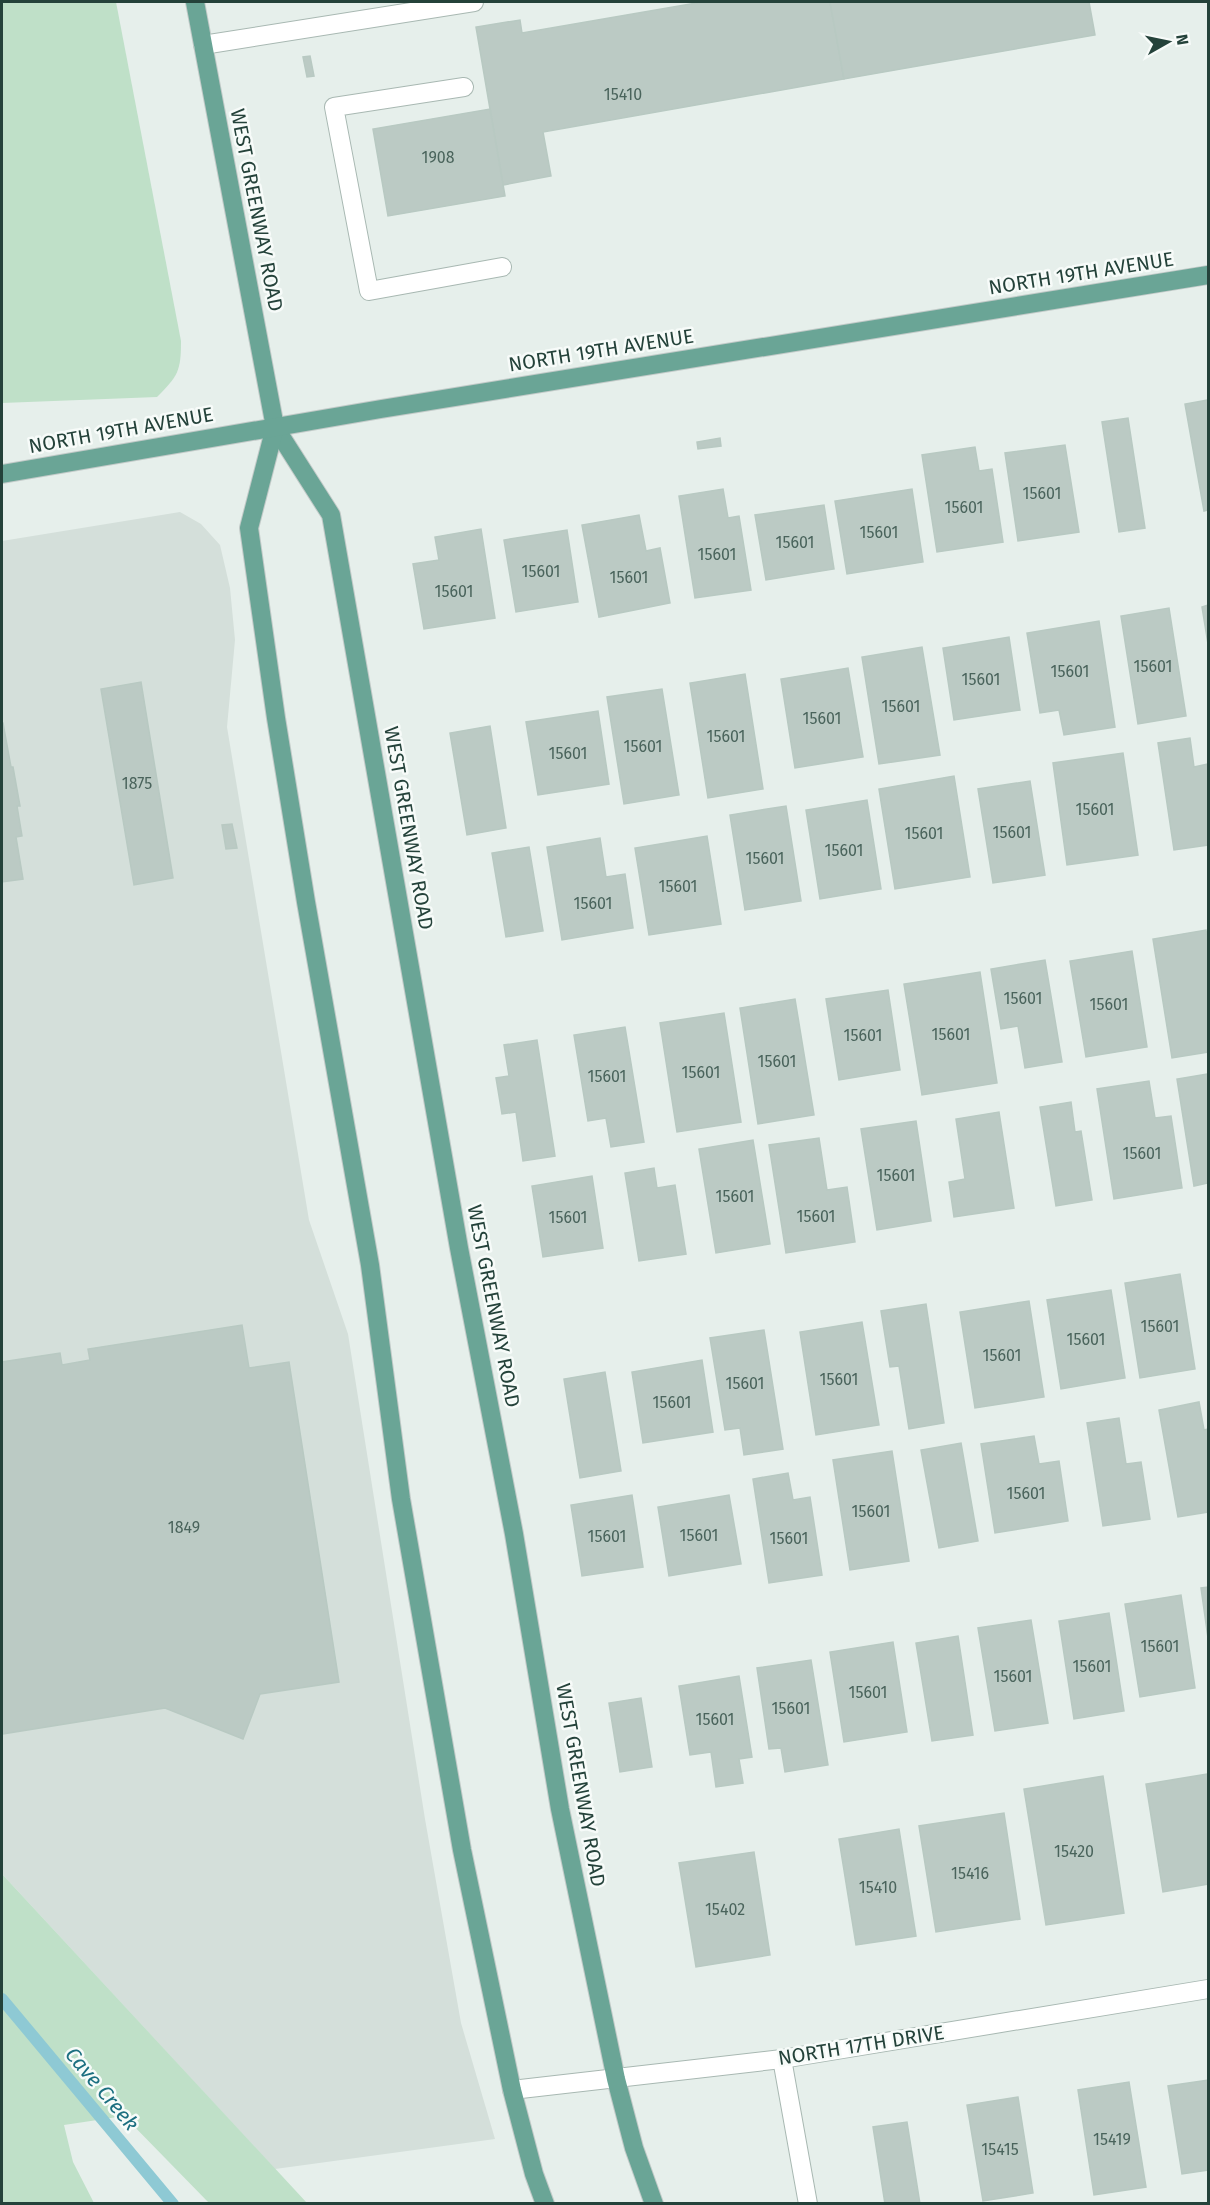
<svg xmlns="http://www.w3.org/2000/svg" width="1210" height="2205" viewBox="0 0 1210 2205" font-family="'Fira Sans',sans-serif">
<style>
.built{fill:#d4dfda}
.green{fill:#bfe0c8}
.lines{fill:none;stroke-linecap:round;stroke-linejoin:round}
.stream{stroke:#8ec9d4;stroke-width:12}
.building{fill:#bbcac4;stroke:#b8c9c2;stroke-width:1.5}
.minor-casing{stroke:#a8b8b2;stroke-width:20}
.major-casing{stroke:#c2cac8;stroke-width:20}
.minor{stroke:#fff;stroke-width:18}
.major{stroke:#6aa596;stroke-width:18}
.labels{text-anchor:middle;stroke-width:5;stroke-linejoin:round;paint-order:stroke}
.number-label{font-size:16px;fill:#4a645c}
.street-label{font-size:20px;fill:#24423a;stroke:#f7fbf9}
.water-label{font-size:21px;font-style:italic;fill:#1c6f80;stroke:#f7fbf9}
</style>
<rect width="100%" height="100%" fill="#e6efeb"/>
<path class="built" d="M 180,512 L 201,524 L 220,545 L 230,588 L 235,640 L 227,727 L 309,1220 L 348,1334 L 425,1819 L 461,2023 L 495,2139 L 275,2169 L 2,1874 L 2,541 Z"/>
<g class="green">
<path d="M 2,2 L 116,2 L 181,341 C 181,371 178,376 157,397 L 2,403 Z"/>
<path d="M 2,1874 L 307,2203 L 209,2203 L 124,2116 L 64,2125 L 73,2162 L 94,2203 L 2,2203 Z"/>
</g>
<g class="lines">
<path class="stream" d="M 2,1999 L 173,2204"/>
</g>
<g class="building">
<path d="M 702,2 L 830,2 L 844,79 L 543,132 L 551,176 L 503,185 L 476,27 L 520,20 L 522,33 Z"/>
<path d="M 830,2 L 1089,2 L 1095,35 L 844,79 Z"/>
<path d="M 310,56 L 314,76 L 307,77 L 303,57 Z"/>
<path d="M 490,109 L 505,196 L 388,216 L 373,129 Z"/>
<path d="M 1208,400 L 1208,510 L 1204,511 L 1185,404 Z"/>
<path d="M 1128,418 L 1145,528 L 1119,532 L 1102,422 Z"/>
<path d="M 720,438 L 721,446 L 698,449 L 697,442 Z"/>
<path d="M 1065,445 L 1079,532 L 1018,541 L 1005,453 Z"/>
<path d="M 975,447 L 979,471 L 992,469 L 1003,542 L 937,552 L 922,455 Z"/>
<path d="M 723,489 L 728,518 L 739,516 L 751,590 L 695,598 L 679,496 Z"/>
<path d="M 912,489 L 923,562 L 847,574 L 835,501 Z"/>
<path d="M 824,505 L 834,569 L 766,580 L 755,515 Z"/>
<path d="M 639,515 L 646,551 L 660,548 L 670,603 L 599,617 L 582,525 Z"/>
<path d="M 481,529 L 495,618 L 424,629 L 413,564 L 439,560 L 435,537 Z"/>
<path d="M 567,530 L 578,602 L 516,612 L 504,540 Z"/>
<path d="M 1208,605 L 1208,644 L 1202,607 Z"/>
<path d="M 1169,608 L 1186,716 L 1138,724 L 1121,616 Z"/>
<path d="M 1099,621 L 1115,727 L 1064,735 L 1059,710 L 1040,713 L 1027,633 Z"/>
<path d="M 1009,637 L 1020,710 L 954,720 L 943,648 Z"/>
<path d="M 922,647 L 940,755 L 879,764 L 862,657 Z"/>
<path d="M 848,668 L 863,757 L 795,768 L 781,679 Z"/>
<path d="M 745,674 L 763,789 L 708,798 L 690,683 Z"/>
<path d="M 141,682 L 173,878 L 134,885 L 101,689 Z"/>
<path d="M 662,689 L 679,795 L 624,804 L 607,697 Z"/>
<path d="M 598,711 L 609,784 L 538,795 L 526,722 Z"/>
<path d="M 2,723 L 3,723 L 11,767 L 13,767 L 20,806 L 17,806 L 22,836 L 16,837 L 23,879 L 2,882 Z"/>
<path d="M 490,726 L 506,828 L 467,835 L 450,733 Z"/>
<path d="M 1190,738 L 1194,767 L 1208,764 L 1208,845 L 1174,850 L 1158,743 Z"/>
<path d="M 1123,753 L 1138,855 L 1067,865 L 1053,763 Z"/>
<path d="M 954,776 L 970,877 L 895,889 L 879,789 Z"/>
<path d="M 1030,781 L 1045,875 L 993,883 L 978,789 Z"/>
<path d="M 867,800 L 881,889 L 820,899 L 806,810 Z"/>
<path d="M 786,806 L 801,901 L 745,910 L 730,815 Z"/>
<path d="M 232,824 L 237,848 L 226,849 L 222,825 Z"/>
<path d="M 707,836 L 721,924 L 649,935 L 635,848 Z"/>
<path d="M 600,838 L 606,877 L 625,874 L 633,928 L 562,940 L 547,847 Z"/>
<path d="M 529,847 L 543,931 L 506,937 L 492,853 Z"/>
<path d="M 1206,930 L 1208,943 L 1208,1052 L 1172,1058 L 1153,939 Z"/>
<path d="M 1132,951 L 1147,1047 L 1086,1057 L 1070,961 Z"/>
<path d="M 1045,960 L 1062,1062 L 1025,1068 L 1018,1026 L 1001,1029 L 991,969 Z"/>
<path d="M 980,972 L 997,1083 L 922,1095 L 904,984 Z"/>
<path d="M 888,990 L 900,1070 L 839,1080 L 826,999 Z"/>
<path d="M 795,999 L 814,1115 L 758,1124 L 740,1008 Z"/>
<path d="M 724,1013 L 741,1122 L 677,1132 L 660,1023 Z"/>
<path d="M 625,1027 L 644,1142 L 611,1147 L 606,1118 L 588,1121 L 574,1035 Z"/>
<path d="M 537,1040 L 555,1156 L 523,1161 L 516,1112 L 502,1114 L 496,1078 L 509,1076 L 504,1045 Z"/>
<path d="M 1208,1074 L 1208,1183 L 1194,1186 L 1177,1079 Z"/>
<path d="M 1149,1081 L 1155,1118 L 1171,1116 L 1182,1188 L 1114,1199 L 1097,1089 Z"/>
<path d="M 1071,1102 L 1075,1132 L 1081,1131 L 1092,1200 L 1056,1206 L 1040,1107 Z"/>
<path d="M 999,1112 L 1014,1208 L 954,1217 L 949,1182 L 965,1179 L 956,1119 Z"/>
<path d="M 916,1121 L 931,1221 L 877,1230 L 861,1129 Z"/>
<path d="M 819,1138 L 827,1190 L 847,1187 L 855,1242 L 786,1253 L 769,1145 Z"/>
<path d="M 753,1140 L 770,1244 L 716,1253 L 699,1149 Z"/>
<path d="M 654,1168 L 657,1188 L 675,1185 L 686,1254 L 639,1261 L 625,1173 Z"/>
<path d="M 592,1176 L 603,1248 L 543,1257 L 532,1186 Z"/>
<path d="M 1180,1274 L 1195,1369 L 1140,1378 L 1125,1283 Z"/>
<path d="M 1111,1290 L 1125,1378 L 1061,1389 L 1047,1300 Z"/>
<path d="M 1029,1301 L 1044,1397 L 975,1408 L 960,1312 Z"/>
<path d="M 926,1304 L 944,1423 L 909,1429 L 899,1366 L 890,1367 L 881,1311 Z"/>
<path d="M 862,1322 L 879,1425 L 816,1435 L 800,1332 Z"/>
<path d="M 242,1325 L 249,1368 L 289,1362 L 339,1682 L 260,1694 L 243,1739 L 165,1708 L 2,1734 L 2,1362 L 60,1353 L 62,1365 L 90,1360 L 88,1349 Z"/>
<path d="M 764,1330 L 783,1449 L 744,1455 L 740,1428 L 725,1430 L 710,1338 Z"/>
<path d="M 702,1360 L 713,1432 L 643,1443 L 632,1372 Z"/>
<path d="M 605,1372 L 621,1471 L 580,1478 L 564,1379 Z"/>
<path d="M 1199,1402 L 1204,1430 L 1208,1429 L 1208,1512 L 1178,1517 L 1159,1410 Z"/>
<path d="M 1119,1418 L 1126,1464 L 1141,1462 L 1150,1519 L 1103,1526 L 1087,1423 Z"/>
<path d="M 1034,1436 L 1039,1464 L 1059,1461 L 1068,1521 L 995,1533 L 981,1444 Z"/>
<path d="M 961,1443 L 978,1541 L 939,1548 L 921,1450 Z"/>
<path d="M 892,1451 L 909,1561 L 850,1570 L 833,1460 Z"/>
<path d="M 788,1473 L 793,1500 L 810,1497 L 822,1575 L 769,1583 L 753,1479 Z"/>
<path d="M 632,1495 L 643,1567 L 582,1576 L 571,1505 Z"/>
<path d="M 729,1495 L 741,1564 L 669,1576 L 658,1507 Z"/>
<path d="M 1208,1587 L 1208,1638 L 1201,1588 Z"/>
<path d="M 1181,1595 L 1195,1688 L 1140,1697 L 1125,1604 Z"/>
<path d="M 1109,1613 L 1124,1711 L 1074,1719 L 1059,1621 Z"/>
<path d="M 1031,1620 L 1048,1723 L 995,1731 L 978,1628 Z"/>
<path d="M 958,1636 L 973,1735 L 932,1741 L 916,1643 Z"/>
<path d="M 893,1642 L 907,1732 L 844,1742 L 830,1652 Z"/>
<path d="M 811,1660 L 828,1765 L 785,1772 L 781,1748 L 769,1749 L 757,1668 Z"/>
<path d="M 739,1676 L 752,1757 L 739,1759 L 743,1783 L 716,1787 L 711,1752 L 690,1755 L 679,1686 Z"/>
<path d="M 641,1698 L 652,1767 L 620,1772 L 609,1703 Z"/>
<path d="M 1208,1774 L 1208,1884 L 1163,1892 L 1146,1784 Z"/>
<path d="M 1103,1776 L 1124,1913 L 1046,1925 L 1024,1789 Z"/>
<path d="M 1004,1813 L 1020,1919 L 936,1932 L 919,1826 Z"/>
<path d="M 899,1829 L 916,1936 L 856,1945 L 839,1839 Z"/>
<path d="M 754,1852 L 770,1955 L 696,1967 L 679,1863 Z"/>
<path d="M 1208,2080 L 1208,2170 L 1182,2174 L 1168,2086 Z"/>
<path d="M 1129,2082 L 1146,2187 L 1094,2195 L 1078,2090 Z"/>
<path d="M 1018,2097 L 1033,2193 L 983,2201 L 967,2105 Z"/>
<path d="M 907,2122 L 920,2204 L 885,2204 L 873,2127 Z"/>
</g>
<g class="lines">
<g class="minor-casing">
<g id="minor">
<path d="M 203,45 L 474,2"/>
<path d="M 464,87 L 334,107 L 369,291 L 502,267"/>
<path d="M 782,2059 L 808,2204"/>
<path d="M 512,2090 L 782,2059 L 1208,1989"/>
</g>
</g>
<g class="major-casing">
<g id="major">
<path d="M 195,2 L 275,427 L 331,515 L 459,1248 L 514,1534 L 560,1809 L 616,2079 L 634,2148 L 654,2204"/>
<path d="M 275,427 L 249,528 L 276,718 L 306,902 L 370,1265 L 401,1499 L 462,1850 L 512,2090 L 534,2174 L 545,2204"/>
<path d="M 2,474 L 381,409 L 1208,275"/>
</g>
</g>
<use href="#minor" class="minor"/>
<use href="#major" class="major"/>
</g>
<g class="labels">
<g class="number-label">
<text x="623" y="100">15410</text>
<text x="438" y="163">1908</text>
<text x="1042" y="499">15601</text>
<text x="964" y="513">15601</text>
<text x="879" y="538">15601</text>
<text x="795" y="548">15601</text>
<text x="717" y="560">15601</text>
<text x="541" y="577">15601</text>
<text x="629" y="583">15601</text>
<text x="454" y="597">15601</text>
<text x="1153" y="672">15601</text>
<text x="1070" y="677">15601</text>
<text x="981" y="685">15601</text>
<text x="901" y="712">15601</text>
<text x="822" y="724">15601</text>
<text x="726" y="742">15601</text>
<text x="643" y="752">15601</text>
<text x="568" y="759">15601</text>
<text x="137" y="789">1875</text>
<text x="1095" y="815">15601</text>
<text x="1012" y="838">15601</text>
<text x="924" y="839">15601</text>
<text x="844" y="856">15601</text>
<text x="765" y="864">15601</text>
<text x="678" y="892">15601</text>
<text x="593" y="909">15601</text>
<text x="1023" y="1004">15601</text>
<text x="1109" y="1010">15601</text>
<text x="951" y="1040">15601</text>
<text x="863" y="1041">15601</text>
<text x="777" y="1067">15601</text>
<text x="701" y="1078">15601</text>
<text x="607" y="1082">15601</text>
<text x="1142" y="1159">15601</text>
<text x="896" y="1181">15601</text>
<text x="735" y="1202">15601</text>
<text x="816" y="1222">15601</text>
<text x="568" y="1223">15601</text>
<text x="1160" y="1332">15601</text>
<text x="1086" y="1345">15601</text>
<text x="1002" y="1361">15601</text>
<text x="839" y="1385">15601</text>
<text x="745" y="1389">15601</text>
<text x="672" y="1408">15601</text>
<text x="1026" y="1499">15601</text>
<text x="871" y="1517">15601</text>
<text x="184" y="1533">1849</text>
<text x="699" y="1541">15601</text>
<text x="607" y="1542">15601</text>
<text x="789" y="1544">15601</text>
<text x="1160" y="1652">15601</text>
<text x="1092" y="1672">15601</text>
<text x="1013" y="1682">15601</text>
<text x="868" y="1698">15601</text>
<text x="791" y="1714">15601</text>
<text x="715" y="1725">15601</text>
<text x="1074" y="1857">15420</text>
<text x="970" y="1879">15416</text>
<text x="878" y="1893">15410</text>
<text x="725" y="1915">15402</text>
<text x="1112" y="2145">15419</text>
<text x="1000" y="2155">15415</text>
</g>
<g class="street-label">
<text transform="translate(257 210) rotate(79)" y="7">WEST GREENWAY ROAD</text>
<text transform="translate(1081 273) rotate(-9)" y="7">NORTH 19TH AVENUE</text>
<text transform="translate(601 350) rotate(-9)" y="7">NORTH 19TH AVENUE</text>
<text transform="translate(121 430) rotate(-10)" y="7">NORTH 19TH AVENUE</text>
<text transform="translate(409 828) rotate(80)" y="7">WEST GREENWAY ROAD</text>
<text transform="translate(494 1306) rotate(79)" y="7">WEST GREENWAY ROAD</text>
<text transform="translate(581 1785) rotate(80)" y="7">WEST GREENWAY ROAD</text>
<text transform="translate(861 2045) rotate(-9)" y="7">NORTH 17TH DRIVE</text>
</g>
<g class="water-label">
<text transform="translate(102 2089) rotate(50)" y="7">Cave Creek</text>
</g>
</g>
<rect width="1210" height="2205" fill="none" stroke="#24423a" stroke-width="6"/>
<g transform="translate(1168 42) rotate(81)" stroke="#f7fbf9" stroke-width="4.5" paint-order="stroke">
<path d="M0-4.5L10 22L0 15L-10 22Z" fill="#24423a"/>
<text y="-9" font-size="16" font-weight="bold" text-anchor="middle" fill="#24423a">N</text>
</g>
</svg>
